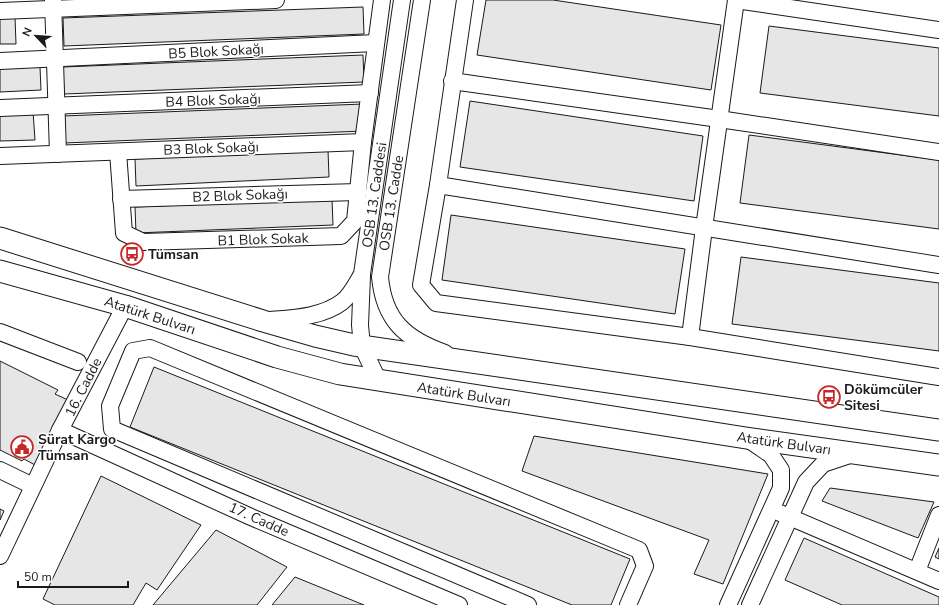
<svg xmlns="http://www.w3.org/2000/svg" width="939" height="605" viewBox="0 0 939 605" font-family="'Nunito Sans',sans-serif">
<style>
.building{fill:#e6e6e6;stroke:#1a1a1a}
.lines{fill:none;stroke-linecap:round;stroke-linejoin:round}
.minor-casing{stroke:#1a1a1a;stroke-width:18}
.major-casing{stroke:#1a1a1a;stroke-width:23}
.minor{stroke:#fff;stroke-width:16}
.major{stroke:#fff;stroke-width:21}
.labels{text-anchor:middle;stroke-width:3;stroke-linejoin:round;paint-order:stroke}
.street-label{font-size:14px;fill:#1a1a1a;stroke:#fff}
.poi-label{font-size:14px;font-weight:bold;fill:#1a1a1a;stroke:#fff;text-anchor:start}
</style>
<rect width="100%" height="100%" fill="#fff"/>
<g class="building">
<path d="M 486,0 L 553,0 L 721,25 L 711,90 L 477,55 Z"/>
<path d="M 363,7 L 364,34 L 64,46 L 63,18 Z"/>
<path d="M 0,17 L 15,17 L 16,44 L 0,44 Z"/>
<path d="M 769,26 L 939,48 L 939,116 L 760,93 Z"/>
<path d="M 363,55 L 364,82 L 64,94 L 63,67 Z"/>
<path d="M 40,67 L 41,90 L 0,92 L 0,68 Z"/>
<path d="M 470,101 L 703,136 L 694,201 L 460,167 Z"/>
<path d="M 363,104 L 364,131 L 64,143 L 63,116 Z"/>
<path d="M 33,111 L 35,140 L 0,141 L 0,112 Z"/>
<path d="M 749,135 L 939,160 L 939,229 L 740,203 Z"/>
<path d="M 328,150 L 329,177 L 136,186 L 135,159 Z"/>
<path d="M 332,199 L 333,225 L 136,233 L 135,207 Z"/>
<path d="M 451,215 L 685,249 L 675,314 L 442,280 Z"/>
<path d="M 741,257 L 939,283 L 939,351 L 732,324 Z"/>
<path d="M 0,361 L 58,390 L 55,394 L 68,400 L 35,465 L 24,459 L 22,461 L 0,450 Z"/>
<path d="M 154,367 L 630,559 L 611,605 L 572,605 L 130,427 Z"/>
<path d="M 534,436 L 768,474 L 723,584 L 694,574 L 709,540 L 522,471 Z"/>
<path d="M 101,476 L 201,525 L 157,590 L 146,583 L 133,605 L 55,605 L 43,599 Z"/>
<path d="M 830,488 L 934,502 L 918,538 L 822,501 Z"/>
<path d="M 0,509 L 4,511 L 0,520 Z"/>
<path d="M 216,530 L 287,567 L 257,605 L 153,605 Z"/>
<path d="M 804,538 L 939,597 L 939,605 L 842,605 L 785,580 Z"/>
<path d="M 939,548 L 939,559 L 935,557 Z"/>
<path d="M 295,577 L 364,605 L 272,605 Z"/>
</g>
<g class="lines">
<g class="minor-casing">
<g id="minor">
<path d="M 53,0 L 58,154"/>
<path d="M 422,0 L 380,277 C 384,320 405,339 445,353"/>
<path d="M 465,0 L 438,185 L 421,285 L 436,303 L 690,337 L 939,377"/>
<path d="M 736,0 L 939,30"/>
<path d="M 0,11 L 276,0"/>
<path d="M 0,61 L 376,43"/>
<path d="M 452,81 L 719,119 L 939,152"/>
<path d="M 0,108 L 370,93"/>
<path d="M 118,152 L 124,233 L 143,242 L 341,236 L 355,221 L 363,142 L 382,0"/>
<path d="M 0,156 L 363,142"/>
<path d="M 438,185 L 939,265"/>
<path d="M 121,199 L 358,192"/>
<path d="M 362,276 L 360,325 L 362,346 L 378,380"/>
<path d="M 270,320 C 294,318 322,317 342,302 C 351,295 356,284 362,274 L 402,0"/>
<path d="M 0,332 L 78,362"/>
<path d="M 690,337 L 704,228 L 736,0"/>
<path d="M 60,430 L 251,517 L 459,605"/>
<path d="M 0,470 L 33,486"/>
<path d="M 780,513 L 939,581"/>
<path d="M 0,556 L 60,430 L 125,306"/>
<path d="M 917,571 L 939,515"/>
<path d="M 528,605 L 112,429 L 110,406 L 133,351 L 150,348 L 639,550 L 645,566 L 628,605"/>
<path d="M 728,605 L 781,488 L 781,470 L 771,455 L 749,440"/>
<path d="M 750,605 L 806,482 L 823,464 L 853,454"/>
</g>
</g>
<g class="major-casing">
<g id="major">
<path d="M 0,238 L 263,321 L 315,336 L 354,345 L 939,430"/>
<path d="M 0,271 L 125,306 L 277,357 L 340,374 L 746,438 L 939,465"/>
</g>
</g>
<use href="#minor" class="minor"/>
<use href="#major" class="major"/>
</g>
<defs>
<g id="bus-ring" transform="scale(1.15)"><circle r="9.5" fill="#fff" stroke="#c62828" stroke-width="1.5"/><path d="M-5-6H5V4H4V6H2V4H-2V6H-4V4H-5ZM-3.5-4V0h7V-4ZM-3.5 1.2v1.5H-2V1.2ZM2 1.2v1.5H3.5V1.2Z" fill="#c62828"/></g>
<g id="civic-ring" transform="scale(1.15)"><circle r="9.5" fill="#fff" stroke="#c62828" stroke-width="1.5"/><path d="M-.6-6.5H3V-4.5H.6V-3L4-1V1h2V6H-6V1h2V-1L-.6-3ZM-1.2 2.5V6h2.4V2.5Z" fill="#c62828"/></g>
</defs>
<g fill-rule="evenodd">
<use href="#bus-ring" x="132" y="254"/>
<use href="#bus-ring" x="829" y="397"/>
<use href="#civic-ring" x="22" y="447"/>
</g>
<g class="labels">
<g class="street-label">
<text transform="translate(216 51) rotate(-3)" y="5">B5 Blok Sokağı</text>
<text transform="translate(213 100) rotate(-2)" y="5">B4 Blok Sokağı</text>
<text transform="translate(211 148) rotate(-2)" y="5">B3 Blok Sokağı</text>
<text transform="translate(240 195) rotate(-2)" y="5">B2 Blok Sokağı</text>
<text transform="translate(374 195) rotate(-82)" y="5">OSB 13. Caddesi</text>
<text transform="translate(391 203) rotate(-81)" y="5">OSB 13. Cadde</text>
<text transform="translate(263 239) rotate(-2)" y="5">B1 Blok Sokak</text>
<text transform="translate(150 315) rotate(18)" y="5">Atatürk Bulvarı</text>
<text transform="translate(83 387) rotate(-63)" y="5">16. Cadde</text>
<text transform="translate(464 394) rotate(9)" y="5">Atatürk Bulvarı</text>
<text transform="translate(784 443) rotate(8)" y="5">Atatürk Bulvarı</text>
<text transform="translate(259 519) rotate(24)" y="5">17. Cadde</text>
</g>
<g class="poi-label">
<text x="148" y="259">Tümsan</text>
<text x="844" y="394">Dökümcüler<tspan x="844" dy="16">Sitesi</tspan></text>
<text x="38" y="444">Sürat Kargo<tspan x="38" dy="16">Tümsan</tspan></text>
</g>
</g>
<g transform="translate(36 36) rotate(295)" stroke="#ffffff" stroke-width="3" paint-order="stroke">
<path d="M0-3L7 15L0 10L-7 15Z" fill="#1a1a1a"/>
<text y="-6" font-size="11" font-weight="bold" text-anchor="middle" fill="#1a1a1a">N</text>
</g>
<path d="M18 581v6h110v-6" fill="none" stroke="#1a1a1a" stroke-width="2"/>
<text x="24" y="581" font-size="12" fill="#1a1a1a" stroke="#ffffff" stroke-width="3" paint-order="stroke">50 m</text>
</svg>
